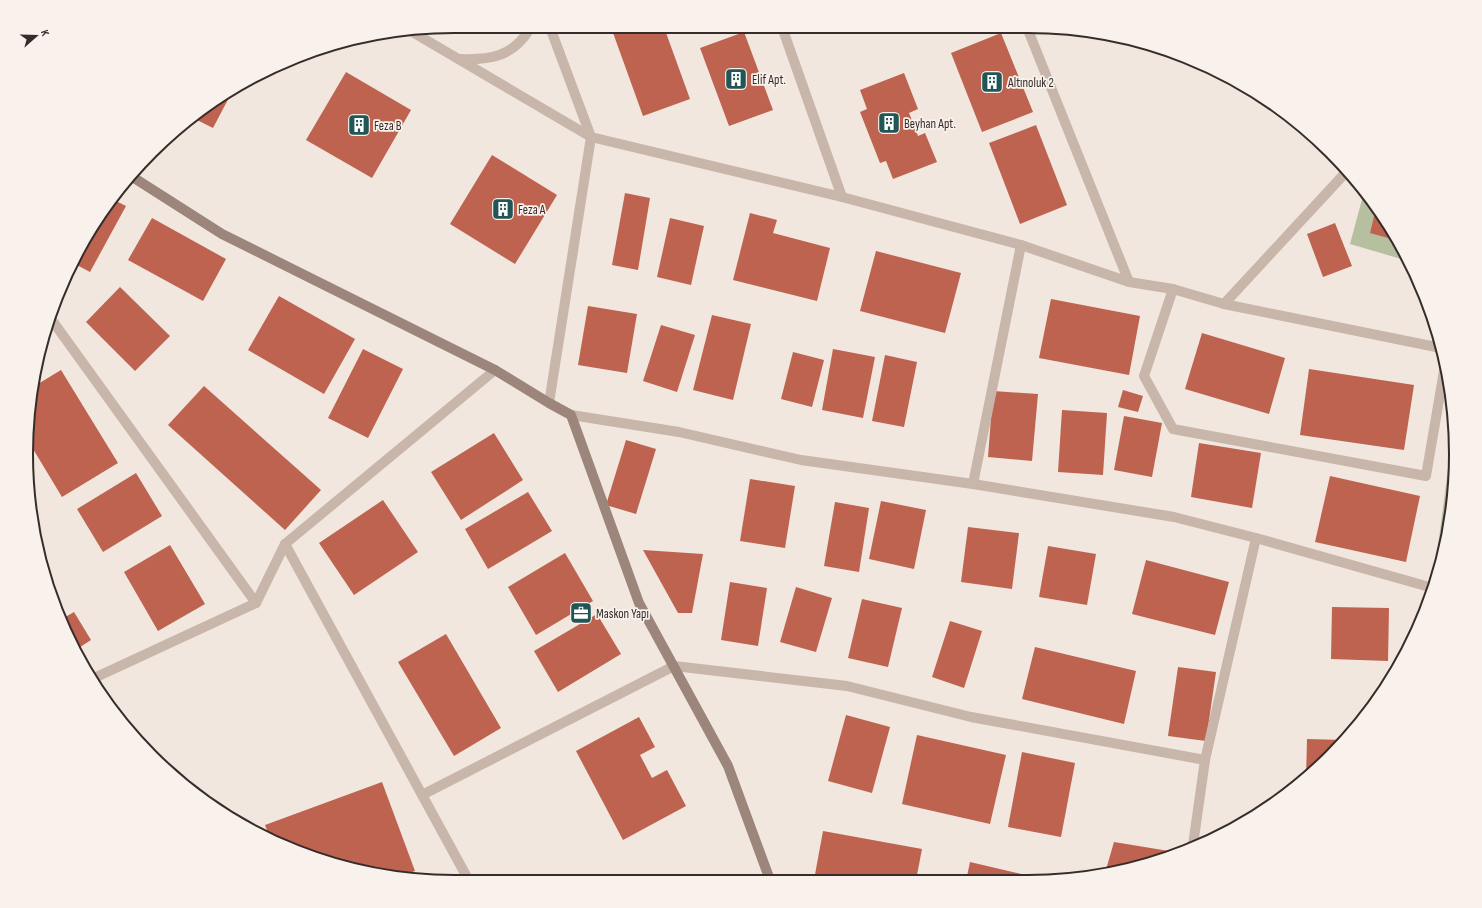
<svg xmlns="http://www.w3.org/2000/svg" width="1482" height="908" viewBox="0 0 1482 908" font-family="'Sofia Sans Condensed',sans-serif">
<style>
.green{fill:#b6bf9f}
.building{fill:#bd6350}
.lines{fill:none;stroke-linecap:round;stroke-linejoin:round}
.street{stroke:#c8b6ab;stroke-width:10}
.secondary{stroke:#9c867c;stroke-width:10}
.labels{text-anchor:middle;stroke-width:3.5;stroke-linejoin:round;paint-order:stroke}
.poi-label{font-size:13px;fill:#362d2a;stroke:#f9f1eb;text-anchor:start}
.rim{fill:none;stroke:#362d2a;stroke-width:2}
</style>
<rect width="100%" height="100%" fill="#f1e7de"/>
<g class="green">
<path d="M 1364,192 L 1399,240 L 1408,261 L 1350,244 Z"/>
<path d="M 1453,431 L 1455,482 L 1441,565 L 1440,569 L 1435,569 Z"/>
</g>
<g class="building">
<path d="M 612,30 L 665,30 L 690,99 L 643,116 Z"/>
<path d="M 744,32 L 773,110 L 729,126 L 700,48 Z"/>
<path d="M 1001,33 L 1033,112 L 982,132 L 951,53 Z"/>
<path d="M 346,72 L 411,110 L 372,178 L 306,140 Z"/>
<path d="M 904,73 L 918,109 L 909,113 L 918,136 L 925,133 L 937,162 L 893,179 L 886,161 L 880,163 L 860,112 L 867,109 L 860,90 Z"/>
<path d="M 233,90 L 213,128 L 191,117 L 194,114 Z"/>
<path d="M 1036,125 L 1067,205 L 1020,224 L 989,143 Z"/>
<path d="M 492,155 L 557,195 L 515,264 L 450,224 Z"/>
<path d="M 625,193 L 650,198 L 638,270 L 612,265 Z"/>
<path d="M 112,199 L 126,206 L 90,272 L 75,264 L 98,216 Z"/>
<path d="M 1376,208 L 1399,240 L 1399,241 L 1370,233 Z"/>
<path d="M 750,213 L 777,220 L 773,233 L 830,248 L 817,301 L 733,280 Z"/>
<path d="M 152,218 L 226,259 L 203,301 L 128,260 Z"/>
<path d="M 670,218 L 704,226 L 691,285 L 657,277 Z"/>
<path d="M 1335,223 L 1352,266 L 1323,277 L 1307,234 Z"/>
<path d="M 876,251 L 961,273 L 945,333 L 860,311 Z"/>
<path d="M 120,287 L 170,336 L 135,371 L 86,322 Z"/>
<path d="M 279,296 L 355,339 L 324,394 L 248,350 Z"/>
<path d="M 1051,299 L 1140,316 L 1129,375 L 1039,358 Z"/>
<path d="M 588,306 L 637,314 L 627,373 L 578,365 Z"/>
<path d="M 712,315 L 751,324 L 733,400 L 693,390 Z"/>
<path d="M 661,325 L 695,335 L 677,392 L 643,381 Z"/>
<path d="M 1202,333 L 1285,358 L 1269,414 L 1185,389 Z"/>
<path d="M 363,349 L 403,369 L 368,438 L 328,418 Z"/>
<path d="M 833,349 L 875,357 L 863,418 L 822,410 Z"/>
<path d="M 793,352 L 824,360 L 812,407 L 781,399 Z"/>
<path d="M 885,355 L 917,362 L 904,427 L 872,421 Z"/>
<path d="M 1309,369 L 1414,385 L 1404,450 L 1300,435 Z"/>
<path d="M 61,370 L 118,463 L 62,497 L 27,439 L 33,387 Z"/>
<path d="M 204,386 L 321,490 L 285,530 L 168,425 Z"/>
<path d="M 1123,390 L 1143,396 L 1138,412 L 1118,407 Z"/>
<path d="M 993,391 L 1038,394 L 1032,461 L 988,457 Z"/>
<path d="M 1062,410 L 1107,413 L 1103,475 L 1058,472 Z"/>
<path d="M 1124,416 L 1162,423 L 1152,477 L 1114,470 Z"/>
<path d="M 494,433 L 523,480 L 461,520 L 431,472 Z"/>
<path d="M 626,440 L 656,449 L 636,514 L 606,505 Z"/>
<path d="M 1199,443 L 1261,453 L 1252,508 L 1191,497 Z"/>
<path d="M 136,473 L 162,516 L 103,552 L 77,509 Z"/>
<path d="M 1330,476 L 1420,496 L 1406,562 L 1315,542 Z"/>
<path d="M 750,479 L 795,486 L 785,548 L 740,541 Z"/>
<path d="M 528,492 L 552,531 L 488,569 L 465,529 Z"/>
<path d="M 383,500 L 418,552 L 354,595 L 319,543 Z"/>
<path d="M 881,501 L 926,510 L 914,569 L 869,559 Z"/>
<path d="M 835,502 L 869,508 L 859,572 L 824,566 Z"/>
<path d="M 968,527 L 1019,533 L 1012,589 L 961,582 Z"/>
<path d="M 170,545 L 205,604 L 158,631 L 124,572 Z"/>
<path d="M 1048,546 L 1096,554 L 1087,605 L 1039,597 Z"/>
<path d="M 643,550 L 703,554 L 692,613 L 678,613 Z"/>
<path d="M 565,553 L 593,601 L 536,635 L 508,587 Z"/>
<path d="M 1146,560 L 1229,582 L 1215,635 L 1132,614 Z"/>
<path d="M 42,563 L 54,582 L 47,585 Z"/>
<path d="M 730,582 L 767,588 L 758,646 L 721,640 Z"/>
<path d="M 796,587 L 832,598 L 816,652 L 780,642 Z"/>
<path d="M 862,599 L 902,608 L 888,667 L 848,658 Z"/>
<path d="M 1332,607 L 1389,608 L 1388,661 L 1331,659 Z"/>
<path d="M 74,612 L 91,640 L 77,649 L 62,619 Z"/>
<path d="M 597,614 L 621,654 L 558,692 L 534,651 Z"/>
<path d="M 950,621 L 982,631 L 964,688 L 932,677 Z"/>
<path d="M 446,634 L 501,728 L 454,756 L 398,662 Z"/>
<path d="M 1035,647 L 1136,671 L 1124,724 L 1022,699 Z"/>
<path d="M 1178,667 L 1216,672 L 1206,741 L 1168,736 Z"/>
<path d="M 846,715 L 890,727 L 872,793 L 828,781 Z"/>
<path d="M 639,717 L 655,747 L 640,755 L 652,778 L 667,770 L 686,806 L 623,840 L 576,751 Z"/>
<path d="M 917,735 L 1006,755 L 990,824 L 902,804 Z"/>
<path d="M 1307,739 L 1344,740 L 1306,779 Z"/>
<path d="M 1022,752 L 1075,763 L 1061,837 L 1008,827 Z"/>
<path d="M 382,782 L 415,871 L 396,878 L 290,850 L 270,838 L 265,825 Z"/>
<path d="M 823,831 L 922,849 L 916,880 L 814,880 Z"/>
<path d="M 1114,842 L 1175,852 L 1139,867 L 1105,873 Z"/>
<path d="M 970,862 L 1038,878 L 1037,881 L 966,881 Z"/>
</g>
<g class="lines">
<g class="street">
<path d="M 409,30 L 591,137 L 842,197 L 1021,245 L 1129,282 L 1173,289 L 1224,304 L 1441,348"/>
<path d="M 783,30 L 842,197"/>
<path d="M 1028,30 L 1129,282"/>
<path d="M 460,59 C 490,60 512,57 529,30"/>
<path d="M 1173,289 L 1144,376 L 1173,429 L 1426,476 L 1445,365"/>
<path d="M 1224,304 L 1348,170"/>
<path d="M 49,316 L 256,603"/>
<path d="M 549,403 L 591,137 L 551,30"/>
<path d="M 571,415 L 679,432 L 801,460 L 973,484 L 1174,517 L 1256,538 L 1433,588"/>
<path d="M 973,484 L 1021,245"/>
<path d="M 285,544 L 468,879"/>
<path d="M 92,679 L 256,603 L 285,544 L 495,370"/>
<path d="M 422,795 L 674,666 L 847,686 L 971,717 L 1205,760"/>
<path d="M 1193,845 L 1205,760 L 1256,538"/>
</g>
<path class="secondary" d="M 131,176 L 222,234 L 495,370 L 549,403 L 571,415 L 639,603 L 728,766 L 770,880"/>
</g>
<defs>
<g id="building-square" transform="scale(1.15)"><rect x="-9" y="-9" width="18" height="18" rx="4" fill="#255" stroke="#f9f1eb"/><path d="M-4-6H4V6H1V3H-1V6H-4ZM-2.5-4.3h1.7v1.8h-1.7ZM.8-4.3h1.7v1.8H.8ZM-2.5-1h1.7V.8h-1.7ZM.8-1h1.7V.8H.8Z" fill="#fff"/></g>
<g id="office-square" transform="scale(1.15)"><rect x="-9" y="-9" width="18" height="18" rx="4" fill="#255" stroke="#f9f1eb"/><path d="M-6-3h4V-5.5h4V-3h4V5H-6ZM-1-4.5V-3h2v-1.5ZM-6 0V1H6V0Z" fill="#fff"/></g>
</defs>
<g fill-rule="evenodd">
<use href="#building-square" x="736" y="79"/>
<use href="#building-square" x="992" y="82"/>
<use href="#building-square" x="889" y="123"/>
<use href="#building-square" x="359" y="125"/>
<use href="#building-square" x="503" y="209"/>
<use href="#office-square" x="581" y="613"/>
</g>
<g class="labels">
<g class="poi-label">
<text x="752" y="84">Elif Apt.</text>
<text x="1008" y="87">Altınoluk 2</text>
<text x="904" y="128">Beyhan Apt.</text>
<text x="374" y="130">Feza B</text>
<text x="518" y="214">Feza A</text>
<text x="596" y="618">Maskon Yapı</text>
</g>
</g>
<path d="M0 0H1482V908H0ZM454 33H1028A421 421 0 0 1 1449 454V454A421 421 0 0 1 1028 875H454A421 421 0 0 1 33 454V454A421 421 0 0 1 454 33Z" fill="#f9f1eb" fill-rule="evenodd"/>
<path class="rim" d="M454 33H1028A421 421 0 0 1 1449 454V454A421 421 0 0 1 1028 875H454A421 421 0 0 1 33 454V454A421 421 0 0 1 454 33Z"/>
<g transform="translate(36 36) rotate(70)" stroke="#f9f1eb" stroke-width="3" paint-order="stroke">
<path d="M0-3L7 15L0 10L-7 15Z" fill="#362d2a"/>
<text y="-6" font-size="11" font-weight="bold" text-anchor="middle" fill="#362d2a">K</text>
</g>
</svg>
